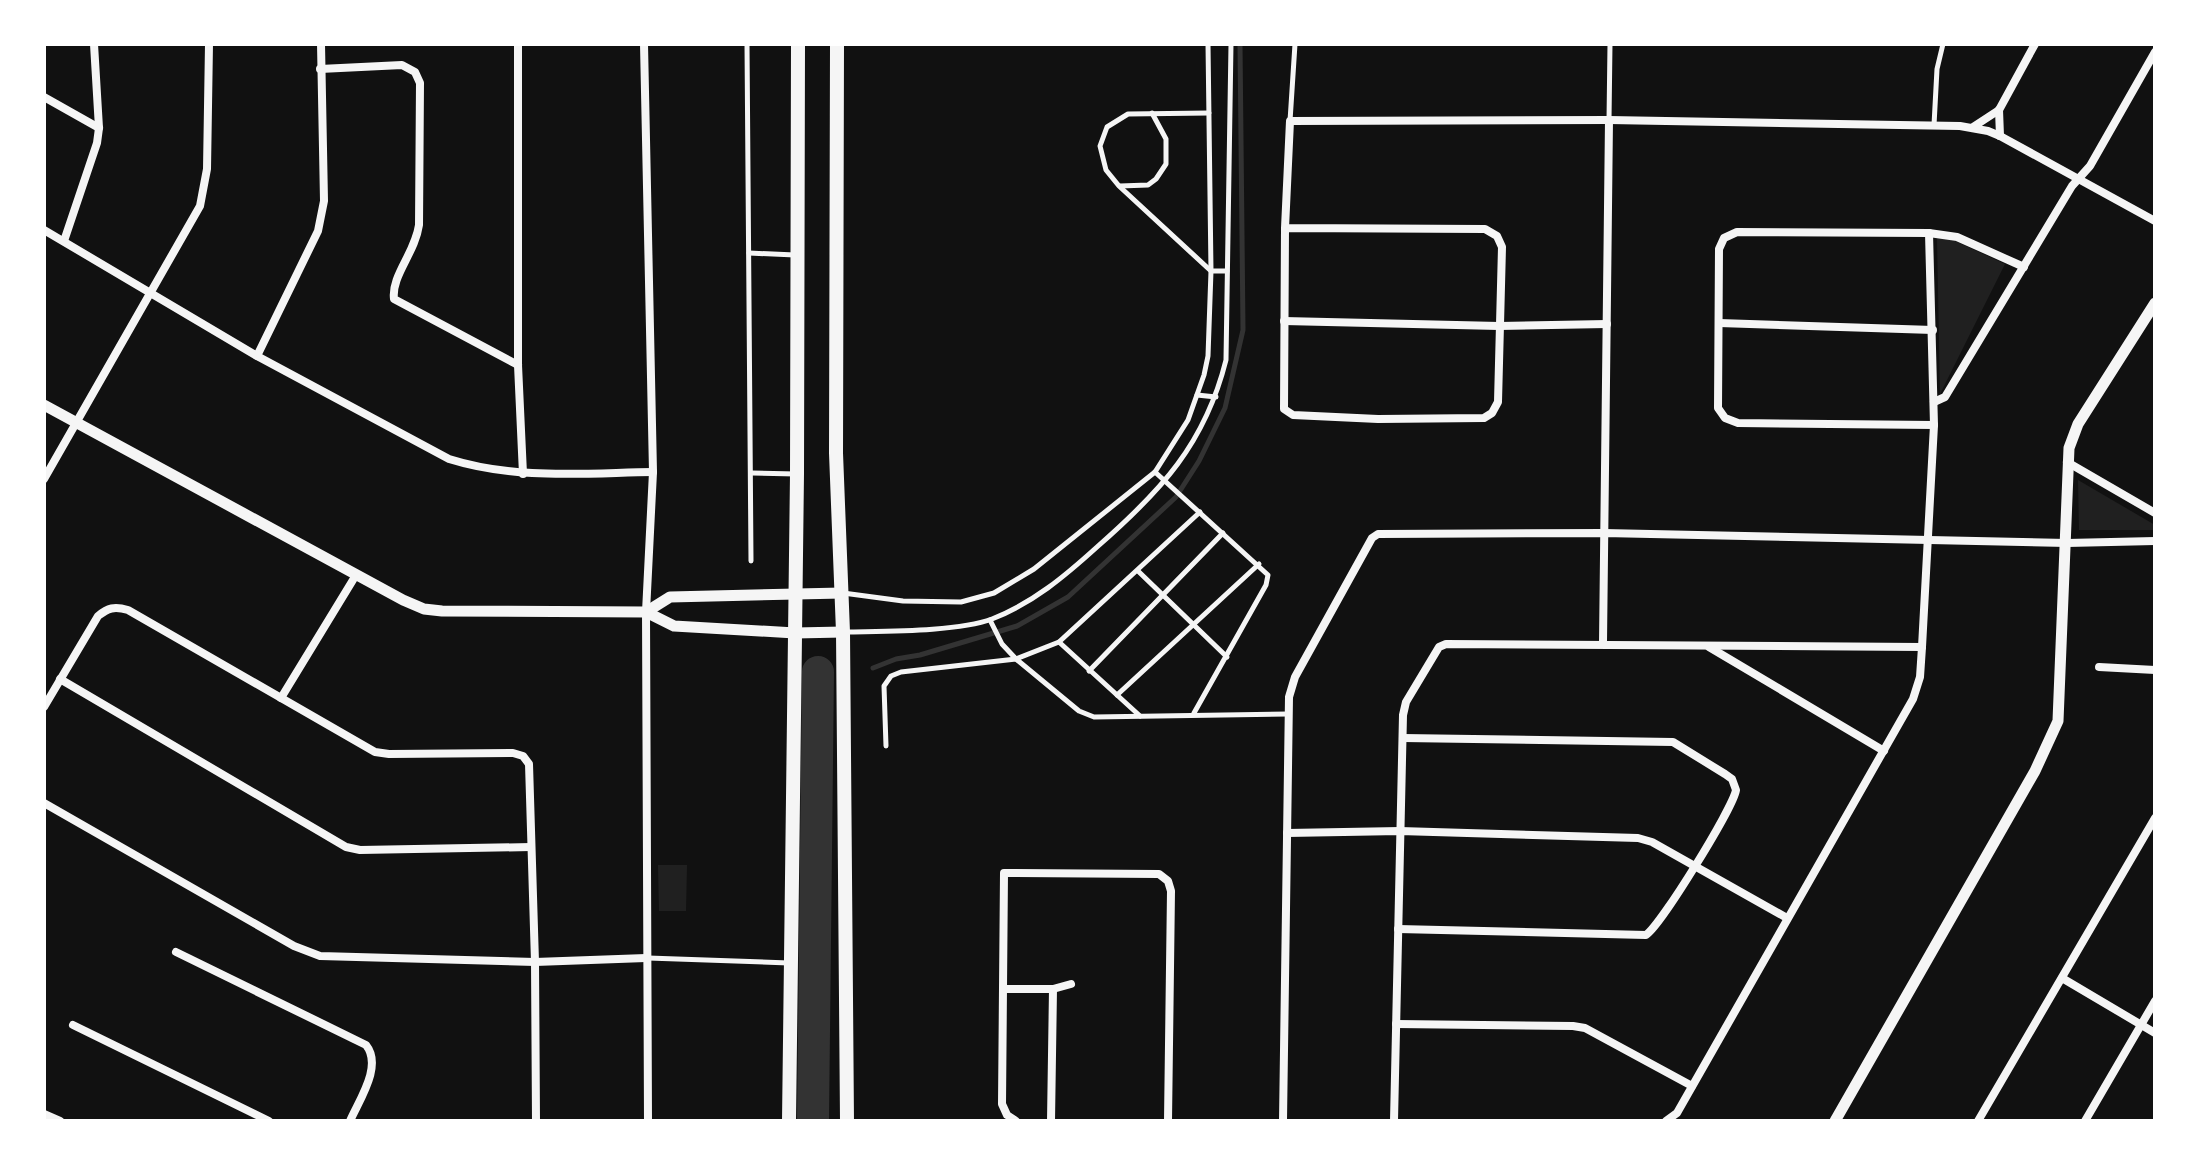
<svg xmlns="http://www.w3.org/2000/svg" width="2199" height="1165" viewBox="0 0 2199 1165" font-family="Poppins,sans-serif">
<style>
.green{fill:#202020}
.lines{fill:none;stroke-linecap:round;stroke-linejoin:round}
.stream{stroke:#333;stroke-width:5}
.river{stroke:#333;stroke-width:32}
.service{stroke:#f5f5f5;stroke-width:5}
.minor{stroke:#f5f5f5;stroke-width:8}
.tertiary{stroke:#f5f5f5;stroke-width:11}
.primary{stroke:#f5f5f5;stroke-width:14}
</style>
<rect width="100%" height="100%" fill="#111"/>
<g class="green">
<path d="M 1937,237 L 1955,241 L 2005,264 L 1940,394 Z"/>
<path d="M 2078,480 L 2155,525 L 2155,530 L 2079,530 Z"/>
<path d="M 658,865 L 687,865 L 686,911 L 659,911 Z"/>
</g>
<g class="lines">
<path class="stream" d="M 873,668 L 896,659 L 920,655 L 1017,626 L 1068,597 L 1176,497 L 1199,461 L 1225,408 L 1243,330 L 1240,44"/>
<path class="river" d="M 813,1121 L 818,672"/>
<g class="service">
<path d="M 747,44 L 751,561"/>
<path d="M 1209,113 L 1128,114 L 1107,127 L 1100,146 L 1106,170 L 1119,186 L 1211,271 L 1227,271"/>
<path d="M 1609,120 L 1610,44"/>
<path d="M 1290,121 L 1295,44"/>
<path d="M 1934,125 L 1937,69 L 1943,44"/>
<path d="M 1120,186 L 1148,185 L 1156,179 L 1166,164 L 1166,139 L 1152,113"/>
<path d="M 749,253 L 795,255"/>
<path d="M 1197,395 L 1216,397"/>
<path d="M 1155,472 L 1268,575 L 1266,585 L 1194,713"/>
<path d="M 752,473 L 796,474"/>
<path d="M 1138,571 L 1227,657"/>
<path d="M 843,593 L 903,601 L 961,602 L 994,593 L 1034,569 L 1155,472 L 1188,420 L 1204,375 L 1208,356 L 1211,271 L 1208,44"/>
<path d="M 990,620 L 1002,644 L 1016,659 L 1059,642"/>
<path d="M 846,632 C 885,631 957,632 992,619 C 1033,603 1065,576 1097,547 C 1161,491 1205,444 1226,360 L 1231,44"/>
<path d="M 1089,671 L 1223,533"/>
<path d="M 1117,695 L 1259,564"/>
<path d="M 1140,716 L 1059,642 L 1200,512"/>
<path d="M 886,746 L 884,686 L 891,676 L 901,672 L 1016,659 L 1079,711 L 1094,717 L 1288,714"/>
<path d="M 648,958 L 789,963"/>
</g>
<g class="minor">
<path d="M 518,44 L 518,365 L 523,474"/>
<path d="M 644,44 L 653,472 L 646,612 L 648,1121"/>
<path d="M 320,69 L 402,65 L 415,72 L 420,83 L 419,225 C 415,253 391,276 394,299 L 518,365"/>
<path d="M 44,97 L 99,128"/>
<path d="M 1999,110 L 2000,136"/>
<path d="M 1973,127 L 1999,110 L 2035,44"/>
<path d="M 1285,228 L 1485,229 L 1497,236 L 1502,247 L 1498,402 L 1492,413 L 1484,418 L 1378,419 L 1293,415 L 1284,409 L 1285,228 L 1290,121 L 1609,120 L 1960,126 L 1988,131 L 2000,136 L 2155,221"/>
<path d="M 44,230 L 257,356 L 449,459 C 516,480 584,473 653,472"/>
<path d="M 64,241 L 97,143 L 99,128 L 94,44"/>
<path d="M 1284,321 L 1499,326 L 1607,324"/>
<path d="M 1719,323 L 1933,330"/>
<path d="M 257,356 L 318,231 L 324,201 L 321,44"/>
<path d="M 1934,402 L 1945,397 L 2072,186 L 2090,166 L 2155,52"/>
<path d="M 1934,425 L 1738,423 L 1725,418 L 1718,408 L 1719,249 L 1724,238 L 1737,232 L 1929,233 L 1957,237 L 2024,267"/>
<path d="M 2067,462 L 2155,513"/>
<path d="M 44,479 L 200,206 L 207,169 L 209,44"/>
<path d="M 1603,643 L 1609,120"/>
<path d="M 1709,647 L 1884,751"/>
<path d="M 2099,667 L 2155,670"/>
<path d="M 60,679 L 346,847 L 360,850 L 531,847"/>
<path d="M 281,698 L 356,575"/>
<path d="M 44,707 L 98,616 C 108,608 114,606 128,610 L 375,752 L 389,754 L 513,753 L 523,756 L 529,764 L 535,962 L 536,1121"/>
<path d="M 44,803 L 294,946 L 320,956 L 535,962 L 646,958"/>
<path d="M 1287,833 L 1400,831 L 1638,838 L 1652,842 L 1787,918"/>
<path d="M 1398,929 L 1646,935 C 1661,925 1733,808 1736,790 L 1732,779 L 1725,774 L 1673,742 L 1403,738"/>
<path d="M 176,952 L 366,1045 C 383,1066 359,1100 350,1121"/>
<path d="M 2062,978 L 2155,1033"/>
<path d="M 1004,989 L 1053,989 L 1071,984"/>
<path d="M 1396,1024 L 1573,1026 L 1585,1028 L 1692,1086"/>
<path d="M 73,1025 L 269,1121"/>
<path d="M 44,1114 L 60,1121"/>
<path d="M 1016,1121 L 1007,1115 L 1002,1104 L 1004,873 L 1159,874 L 1168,881 L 1171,891 L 1168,1121"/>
<path d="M 1051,1121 L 1053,989"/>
<path d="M 1283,1121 L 1289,697 L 1295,677 L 1372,538 L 1378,534 L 1604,533 L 2067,543 L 2155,541"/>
<path d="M 1394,1121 L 1403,715 L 1406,702 L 1439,647 L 1446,644 L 1922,647"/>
<path d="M 1666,1121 L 1677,1113 L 1913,699 L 1920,677 L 1922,647 L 1934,425 L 1929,233"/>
<path d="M 1978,1121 L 2155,818"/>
<path d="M 2085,1121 L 2155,1001"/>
</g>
<g class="tertiary">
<path d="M 44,405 L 403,600 L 424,609 L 442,611 L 646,612 L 674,626 L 795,633 L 843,632"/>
<path d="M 646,612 L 670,597 L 842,593"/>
<path d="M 1835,1121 L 2035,771 L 2058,721 L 2069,448 L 2078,424 L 2155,303"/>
</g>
<g class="primary">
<path d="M 837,44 L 836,453 L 843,632 L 847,1121"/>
<path d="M 789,1121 L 797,474 L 798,44"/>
</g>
</g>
<rect width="2199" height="1165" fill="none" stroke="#ffffff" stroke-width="92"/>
</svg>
